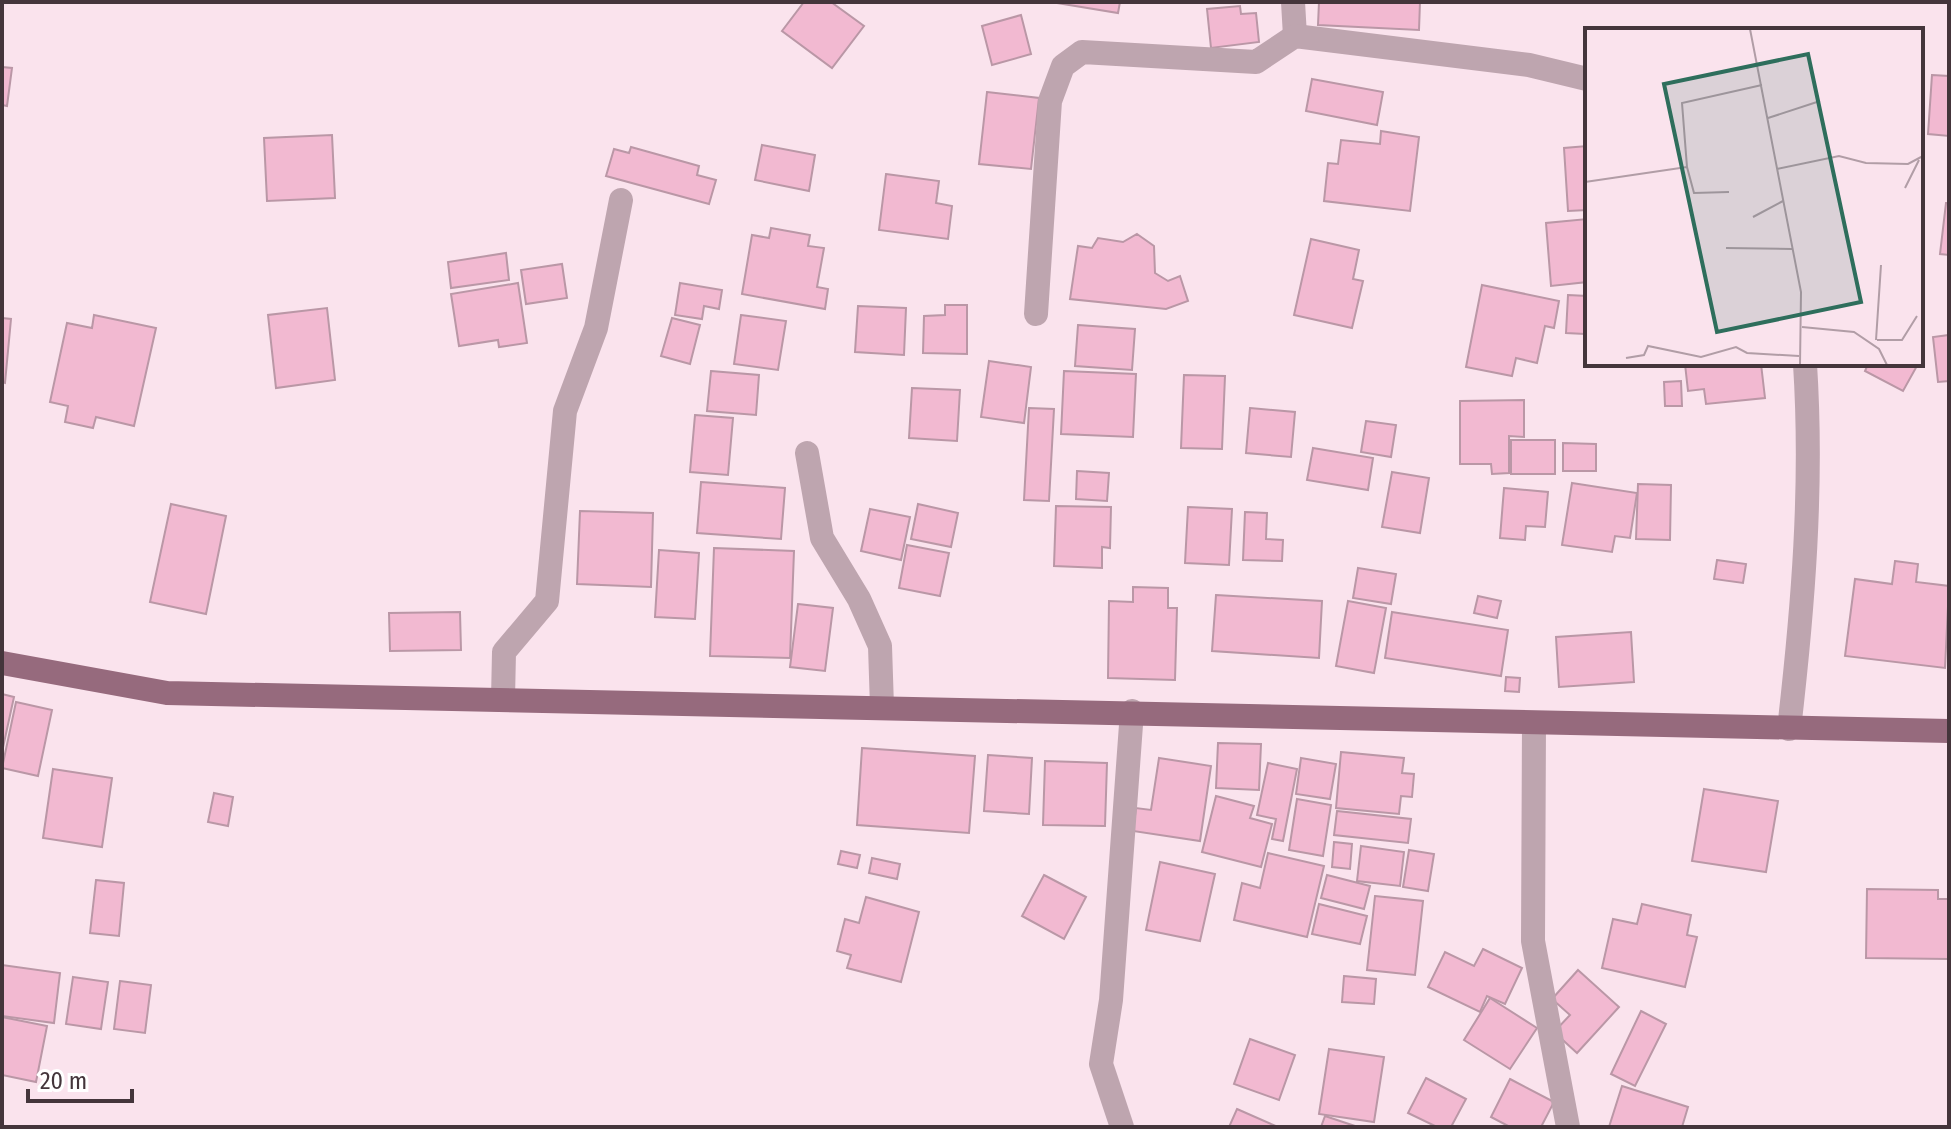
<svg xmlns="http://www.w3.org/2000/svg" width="1951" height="1129" viewBox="0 0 1951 1129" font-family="'Fira Sans Condensed',sans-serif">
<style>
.building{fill:#f2b9d1;stroke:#ba97a6;stroke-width:2}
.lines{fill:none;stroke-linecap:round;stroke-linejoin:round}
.minor{stroke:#bea5af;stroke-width:24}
.major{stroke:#966a7d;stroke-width:24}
.inset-road{fill:none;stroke:#b19da6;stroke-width:2}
.view{fill:#2e6e5c;fill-opacity:0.15;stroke:#2e6e5c;stroke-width:4}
.inset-edge{fill:none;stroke:#44353b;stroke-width:4}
</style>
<rect width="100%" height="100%" fill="#fae3ed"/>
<g class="building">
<path d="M 804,2 L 831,2 L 864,26 L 832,68 L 782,31 Z"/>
<path d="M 1051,2 L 1120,2 L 1118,13 Z"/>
<path d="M 1319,2 L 1420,2 L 1419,30 L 1318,25 Z"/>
<path d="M 1240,6 L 1241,14 L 1256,13 L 1259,42 L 1211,48 L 1207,9 Z"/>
<path d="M 1021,15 L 1031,54 L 992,65 L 982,26 Z"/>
<path d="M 2,67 L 12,68 L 7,106 L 2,105 Z"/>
<path d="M 1932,75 L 1949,76 L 1949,136 L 1928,134 Z"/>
<path d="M 1312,79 L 1383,92 L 1377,125 L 1306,111 Z"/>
<path d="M 987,92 L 1039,98 L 1031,169 L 979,164 Z"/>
<path d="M 1381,131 L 1419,137 L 1410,211 L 1324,201 L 1328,163 L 1338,164 L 1341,140 L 1380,144 Z"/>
<path d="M 332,135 L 335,198 L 267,201 L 264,138 Z"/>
<path d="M 762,145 L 815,155 L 809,191 L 755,180 Z"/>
<path d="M 1587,146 L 1587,210 L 1568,211 L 1564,148 Z"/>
<path d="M 631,147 L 699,166 L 697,175 L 716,180 L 709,204 L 606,176 L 614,149 L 629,153 Z"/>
<path d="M 886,174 L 939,181 L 936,203 L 952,206 L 948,239 L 879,230 Z"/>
<path d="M 1946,203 L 1949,203 L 1949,255 L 1940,254 Z"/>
<path d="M 1587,219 L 1587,282 L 1551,286 L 1546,223 Z"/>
<path d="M 771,228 L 810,235 L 808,246 L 824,248 L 817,287 L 828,289 L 825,309 L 742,294 L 752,235 L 769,238 Z"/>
<path d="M 1137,234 L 1154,246 L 1155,273 L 1168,281 L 1180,276 L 1188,301 L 1166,309 L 1070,299 L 1078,246 L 1092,248 L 1098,238 L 1123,242 Z"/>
<path d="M 1311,239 L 1359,250 L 1353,279 L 1363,281 L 1352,328 L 1294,315 Z"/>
<path d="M 506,253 L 509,280 L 451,288 L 448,262 Z"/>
<path d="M 562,264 L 567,298 L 526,304 L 521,270 Z"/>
<path d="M 518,283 L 527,343 L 499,347 L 498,340 L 459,346 L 451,294 Z"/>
<path d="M 680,283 L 722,290 L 719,309 L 704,306 L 702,319 L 675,315 Z"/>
<path d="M 1482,285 L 1559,301 L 1554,328 L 1545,326 L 1537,363 L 1516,358 L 1512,376 L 1466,367 Z"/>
<path d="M 1568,295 L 1587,296 L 1585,334 L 1566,333 Z"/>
<path d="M 945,305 L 967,305 L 967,354 L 923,353 L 924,316 L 945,315 Z"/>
<path d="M 858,306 L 906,308 L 904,355 L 855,352 Z"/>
<path d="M 327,308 L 335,380 L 276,388 L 268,315 Z"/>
<path d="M 94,315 L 156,328 L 134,426 L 96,417 L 93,428 L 65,422 L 68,406 L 50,402 L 67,323 L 92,328 Z"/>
<path d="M 741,315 L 786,321 L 778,370 L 734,364 Z"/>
<path d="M 2,318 L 11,319 L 5,383 L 2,382 Z"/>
<path d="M 672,318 L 700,325 L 690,364 L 661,356 Z"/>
<path d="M 1078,325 L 1135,329 L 1132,370 L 1075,366 Z"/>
<path d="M 1949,335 L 1949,381 L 1938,382 L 1933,337 Z"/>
<path d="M 989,361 L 1031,367 L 1024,423 L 981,417 Z"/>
<path d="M 1685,364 L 1761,364 L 1765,398 L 1706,404 L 1704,389 L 1688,391 Z"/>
<path d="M 1868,364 L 1918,364 L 1903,391 L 1865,371 Z"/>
<path d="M 711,371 L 759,375 L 756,415 L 707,411 Z"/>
<path d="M 1064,371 L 1136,374 L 1133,437 L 1061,434 Z"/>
<path d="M 1184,375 L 1225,376 L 1222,449 L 1181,448 Z"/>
<path d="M 1681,381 L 1682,406 L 1665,406 L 1664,382 Z"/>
<path d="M 912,388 L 960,390 L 957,441 L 909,438 Z"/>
<path d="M 1524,400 L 1524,437 L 1509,436 L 1509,473 L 1492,474 L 1491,464 L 1460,464 L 1460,401 Z"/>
<path d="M 1029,408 L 1054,409 L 1049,501 L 1024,500 Z"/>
<path d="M 1250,408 L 1295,412 L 1291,457 L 1246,453 Z"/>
<path d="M 695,415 L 733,418 L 728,475 L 690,472 Z"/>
<path d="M 1366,421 L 1396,425 L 1391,457 L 1361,452 Z"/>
<rect x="1511" y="440" width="44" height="34"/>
<path d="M 1563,443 L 1596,444 L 1596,471 L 1563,471 Z"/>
<path d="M 1313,448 L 1373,458 L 1368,490 L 1307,480 Z"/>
<path d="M 1077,471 L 1109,473 L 1107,501 L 1076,499 Z"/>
<path d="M 1392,472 L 1429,478 L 1420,533 L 1382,527 Z"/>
<path d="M 701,482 L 785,488 L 781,539 L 697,533 Z"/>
<path d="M 1572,483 L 1637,493 L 1630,538 L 1615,536 L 1612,552 L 1562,545 Z"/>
<path d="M 1638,484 L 1671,485 L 1670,540 L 1636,539 Z"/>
<path d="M 1504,488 L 1548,492 L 1545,527 L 1526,526 L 1525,540 L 1500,538 Z"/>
<path d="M 171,504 L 226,516 L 206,614 L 150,602 Z"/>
<path d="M 918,504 L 958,513 L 951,547 L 911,539 Z"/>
<path d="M 1056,506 L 1111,507 L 1110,548 L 1102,547 L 1102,568 L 1054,566 Z"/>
<path d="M 1188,507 L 1232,509 L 1229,565 L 1185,563 Z"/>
<path d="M 870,509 L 910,517 L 901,560 L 861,551 Z"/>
<path d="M 580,511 L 653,513 L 651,587 L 577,584 Z"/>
<path d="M 1245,512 L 1267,513 L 1266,539 L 1283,540 L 1282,561 L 1243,560 Z"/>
<path d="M 907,545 L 949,553 L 940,596 L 899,588 Z"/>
<path d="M 714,548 L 794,551 L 790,658 L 710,656 Z"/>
<path d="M 659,550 L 699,553 L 695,619 L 655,617 Z"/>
<path d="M 1717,560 L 1746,564 L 1743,583 L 1714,579 Z"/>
<path d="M 1895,561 L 1918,564 L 1916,582 L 1949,586 L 1945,668 L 1845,656 L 1855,579 L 1892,584 Z"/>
<path d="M 1358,568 L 1396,574 L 1391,604 L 1353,598 Z"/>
<path d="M 1133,587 L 1168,588 L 1168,608 L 1177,608 L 1175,680 L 1108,678 L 1109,601 L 1133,602 Z"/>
<path d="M 1216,595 L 1322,601 L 1319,658 L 1212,651 Z"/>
<path d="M 1478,596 L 1501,601 L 1497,618 L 1474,613 Z"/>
<path d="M 1348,601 L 1386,608 L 1374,673 L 1336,666 Z"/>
<path d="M 798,604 L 833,608 L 825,671 L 790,667 Z"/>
<path d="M 460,612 L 461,650 L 390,651 L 389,613 Z"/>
<path d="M 1392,612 L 1508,630 L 1501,676 L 1385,658 Z"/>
<path d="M 1631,632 L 1634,682 L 1559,687 L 1556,637 Z"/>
<path d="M 1506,677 L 1520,678 L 1519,692 L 1505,691 Z"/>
<path d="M 2,694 L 14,697 L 2,752 Z"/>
<path d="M 16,702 L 52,710 L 38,776 L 2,768 Z"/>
<path d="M 1218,743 L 1261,744 L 1259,790 L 1216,788 Z"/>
<path d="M 862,748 L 975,756 L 969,833 L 857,825 Z"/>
<path d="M 1341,752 L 1404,758 L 1402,773 L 1414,774 L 1412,797 L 1401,796 L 1399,814 L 1336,808 Z"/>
<path d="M 988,755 L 1032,758 L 1029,814 L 984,811 Z"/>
<path d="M 1159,758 L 1211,766 L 1200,841 L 1133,831 L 1136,808 L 1151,810 Z"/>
<path d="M 1301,758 L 1336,764 L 1330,799 L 1296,794 Z"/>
<path d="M 1045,761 L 1107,763 L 1105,826 L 1043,825 Z"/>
<path d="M 1268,763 L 1297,769 L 1283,841 L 1272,839 L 1276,819 L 1257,815 Z"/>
<path d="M 53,769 L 112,778 L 102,847 L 43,838 Z"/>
<path d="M 1704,789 L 1778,801 L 1766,872 L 1692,861 Z"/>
<path d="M 214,793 L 233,797 L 228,826 L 208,822 Z"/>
<path d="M 1216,796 L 1254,806 L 1250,818 L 1272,824 L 1261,867 L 1202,852 Z"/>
<path d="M 1297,799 L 1331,805 L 1323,856 L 1289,850 Z"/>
<path d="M 1337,811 L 1411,819 L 1408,843 L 1334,835 Z"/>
<path d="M 1334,842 L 1352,844 L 1350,869 L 1332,867 Z"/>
<path d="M 1361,846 L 1404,852 L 1400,886 L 1357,881 Z"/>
<path d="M 1409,850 L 1434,854 L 1428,891 L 1403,887 Z"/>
<path d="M 841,851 L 860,855 L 857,868 L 838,864 Z"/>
<path d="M 1268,853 L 1324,866 L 1307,937 L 1234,920 L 1242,883 L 1260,888 Z"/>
<path d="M 872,858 L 900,864 L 897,879 L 869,873 Z"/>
<path d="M 1160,862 L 1215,874 L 1200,941 L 1146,930 Z"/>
<path d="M 1044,875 L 1086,897 L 1064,939 L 1022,916 Z"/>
<path d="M 1327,875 L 1370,886 L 1364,909 L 1321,898 Z"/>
<path d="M 96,880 L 124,883 L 119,936 L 90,933 Z"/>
<path d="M 1867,889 L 1938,890 L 1938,899 L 1949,899 L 1949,959 L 1866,958 Z"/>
<path d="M 1375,896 L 1423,901 L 1415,975 L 1367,970 Z"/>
<path d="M 866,897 L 919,912 L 901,982 L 847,968 L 851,955 L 837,951 L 845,919 L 859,923 Z"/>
<path d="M 1319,904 L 1367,916 L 1360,944 L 1312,934 Z"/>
<path d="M 1642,904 L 1691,915 L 1687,935 L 1697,937 L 1685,987 L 1602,968 L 1613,919 L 1637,924 Z"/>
<path d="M 1483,949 L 1522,968 L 1505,1004 L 1487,996 L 1480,1012 L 1428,987 L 1445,952 L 1474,966 Z"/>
<path d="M 2,965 L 60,973 L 54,1023 L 2,1016 Z"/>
<path d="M 1578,970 L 1619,1007 L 1577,1053 L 1554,1032 L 1570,1015 L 1552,999 Z"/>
<path d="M 1344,976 L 1376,979 L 1374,1004 L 1342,1002 Z"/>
<path d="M 73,977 L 108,982 L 101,1029 L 66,1024 Z"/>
<path d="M 120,981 L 151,985 L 145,1033 L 114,1029 Z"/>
<path d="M 1490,998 L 1537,1028 L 1510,1069 L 1464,1040 Z"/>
<path d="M 1641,1011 L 1666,1024 L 1635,1086 L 1611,1074 Z"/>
<path d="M 2,1017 L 47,1026 L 36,1082 L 2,1075 Z"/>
<path d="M 1250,1039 L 1295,1055 L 1279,1100 L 1234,1084 Z"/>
<path d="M 1329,1049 L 1384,1057 L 1374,1122 L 1319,1114 Z"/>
<path d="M 1426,1078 L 1466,1099 L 1451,1127 L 1437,1127 L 1408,1113 Z"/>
<path d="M 1510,1079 L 1554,1102 L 1541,1127 L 1510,1127 L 1491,1117 Z"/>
<path d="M 1622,1086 L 1688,1107 L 1682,1127 L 1609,1127 Z"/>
<path d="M 1237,1109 L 1278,1127 L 1229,1127 Z"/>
<path d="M 1325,1116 L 1358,1127 L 1321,1127 Z"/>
</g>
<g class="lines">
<g class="minor">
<path d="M 1293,2 L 1295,36"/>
<path d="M 1036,314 L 1050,101 L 1063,66 L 1082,52 L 1256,62 L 1295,36 L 1529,65 L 1587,79"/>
<path d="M 807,453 L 822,538 L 859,599 L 880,646 L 882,707"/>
<path d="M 503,699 L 504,652 L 547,601 L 565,411 L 596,328 L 621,200"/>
<path d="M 1534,723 L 1533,941 L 1568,1127"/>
<path d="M 1789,729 C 1803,608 1813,487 1805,364"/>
<path d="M 1122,1127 L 1101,1064 L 1111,1000 L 1132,711"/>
</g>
<path class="major" d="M 2,663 L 167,693 L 1949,731"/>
</g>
<g transform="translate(1585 28)">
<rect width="338" height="338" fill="#fae3ed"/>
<path class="inset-road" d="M 165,1 L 216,264 L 215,337M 183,90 L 235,73M 192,141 L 254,128 L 281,135 L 323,136 L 338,128M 0,154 L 102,139M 320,160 L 334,132M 144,164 L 109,165 L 102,139 L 97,75 L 177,57M 168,189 L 198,173M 141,220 L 207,221M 217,299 L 269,304 L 294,321 L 302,337M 291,312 L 296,237M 292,312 L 317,312 L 332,288M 41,330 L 59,327 L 63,318 L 116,329 L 151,319 L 162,325 L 214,328"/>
<path class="view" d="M 223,26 L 276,274 L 132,304 L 79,56 Z"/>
<rect width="338" height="338" class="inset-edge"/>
</g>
<rect width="1951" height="1129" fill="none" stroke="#44353b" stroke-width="8"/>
<path d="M28 1089v12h104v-12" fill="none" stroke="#44353b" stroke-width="4"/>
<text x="40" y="1089" font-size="24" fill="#44353b" stroke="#ffffff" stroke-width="6" paint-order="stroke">20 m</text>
</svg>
